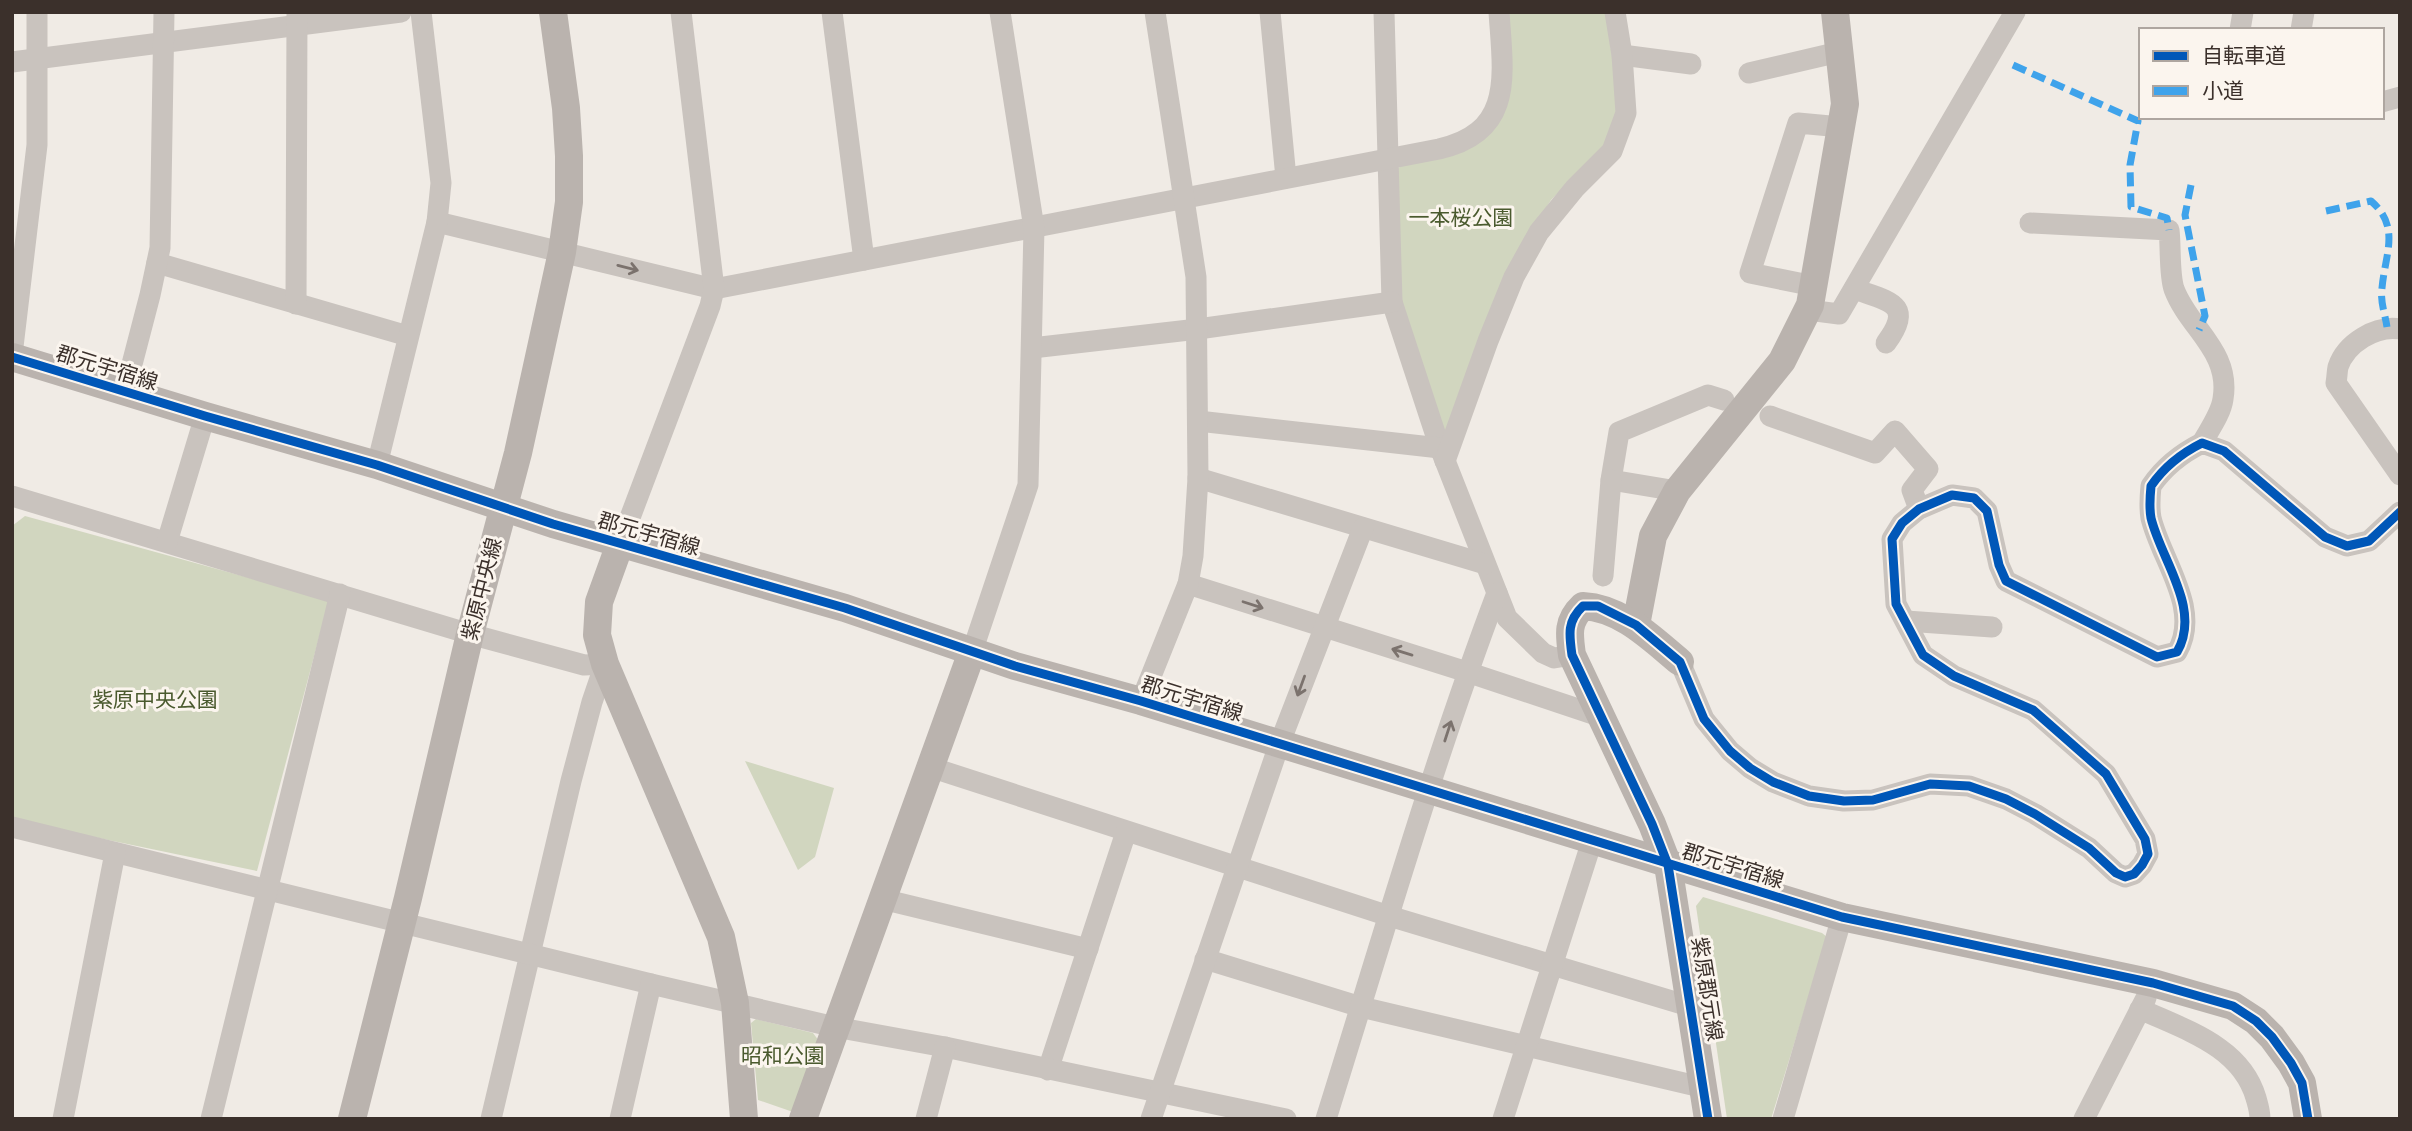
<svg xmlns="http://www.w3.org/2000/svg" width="2412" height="1131" viewBox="0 0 2412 1131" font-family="Raleway,'Noto Sans JP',sans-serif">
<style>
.green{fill:#d1d6bf}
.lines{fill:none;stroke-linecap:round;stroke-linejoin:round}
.street{stroke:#c9c3be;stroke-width:21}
.secondary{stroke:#bab3ae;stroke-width:28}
.quiet{stroke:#3fa3eb;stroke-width:7;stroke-dasharray:14 7;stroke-linecap:butt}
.cycleway-casing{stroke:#fbf5ee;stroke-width:13}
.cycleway{stroke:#0057b8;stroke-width:9}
.oneway{stroke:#7b726d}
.labels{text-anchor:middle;stroke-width:6;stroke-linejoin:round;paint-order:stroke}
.park-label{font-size:21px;fill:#4a5a2e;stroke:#fbf5ee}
.street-label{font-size:21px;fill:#3b302b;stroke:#fbf5ee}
</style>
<rect width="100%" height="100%" fill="#f0ebe5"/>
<g class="green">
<path d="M 1506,12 L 1606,12 L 1619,109 L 1604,147 L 1551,200 L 1509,267 L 1450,431 L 1441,432 L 1398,297 L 1394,171 L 1407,162 L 1492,128 Z"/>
<path d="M 25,516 L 329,600 L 257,871 L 12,820 L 12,526 Z"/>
<path d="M 745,761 L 834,788 L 815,857 L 798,870 Z"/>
<path d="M 1703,897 L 1822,933 L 1827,937 L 1771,1119 L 1727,1119 L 1696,906 Z"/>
<path d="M 756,1019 L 813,1033 L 819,1041 L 793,1112 L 758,1100 L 751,1023 Z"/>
</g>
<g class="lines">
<g class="street">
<path d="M 832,12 L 864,260"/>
<path d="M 1270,12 L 1286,178"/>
<path d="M 1384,12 L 1392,302 L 1440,448 L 1507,618 L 1543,653 L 1554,658 L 1572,655"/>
<path d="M 2240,30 L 2243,12"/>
<path d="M 2301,30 L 2304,12"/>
<path d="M 1622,55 L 1691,64"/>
<path d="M 12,62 L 401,12"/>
<path d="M 1749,73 L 1839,52"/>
<path d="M 2382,102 L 2400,97"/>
<path d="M 437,222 L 714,289 L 1439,149 C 1515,132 1503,74 1499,12"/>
<path d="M 2030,223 L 2169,230 C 2171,246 2169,274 2174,289 C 2189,329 2231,351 2223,399 C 2221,414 2209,430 2202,443"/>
<path d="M 157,263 L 408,336"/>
<path d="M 1814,286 L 1750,273 L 1798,123 L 1841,127"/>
<path d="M 1854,289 C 1887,301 1916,303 1886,343"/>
<path d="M 296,304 L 297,12"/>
<path d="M 1808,310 L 1839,314 L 2015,12"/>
<path d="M 2400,329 C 2376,325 2346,343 2338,367 C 2337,372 2337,378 2336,383 L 2400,475"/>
<path d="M 1032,348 L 1198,329 L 1392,302"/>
<path d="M 12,355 L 37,145 L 37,12"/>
<path d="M 125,391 L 150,295 L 160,248 L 164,12"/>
<path d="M 1770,416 L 1875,453 L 1895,431 L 1928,469 L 1912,490 L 1919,509"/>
<path d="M 1198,421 L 1440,448"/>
<path d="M 1445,461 L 1488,341 L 1514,277 L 1539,232 L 1575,188 L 1612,151 L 1626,113 L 1622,55 L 1615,12"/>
<path d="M 377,465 L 437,222 L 441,183 L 421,12"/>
<path d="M 1198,478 L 1485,564"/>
<path d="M 1677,491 L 1611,480 L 1619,432 L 1708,395 L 1724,400"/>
<path d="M 12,496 L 470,634 L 584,665 L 605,664 L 592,702 L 571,781 L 491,1119"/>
<path d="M 167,542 L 205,416"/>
<path d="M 620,544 L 710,306 L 714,289 L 681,12"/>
<path d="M 1603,576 L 1611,480"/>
<path d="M 1188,584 L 1467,672 L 1602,717"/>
<path d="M 1906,621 L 1992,627"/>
<path d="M 972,652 L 1028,485 L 1034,228 L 1000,12"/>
<path d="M 1680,662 L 1704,719 L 1730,751 L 1750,768 L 1773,782 L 1809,796 L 1844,801 L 1873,800 L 1930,784 L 1969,786 L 2006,799 L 2035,814 L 2089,848 L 2116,873 L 2125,877 L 2134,874 L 2142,865 L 2148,854 L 2145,839 L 2106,774 L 2033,710 L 1954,676 L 1923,655 L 1896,604 L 1892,539 L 1902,523 L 1919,509 L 1952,495 L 1974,498 L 1987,511 L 1999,565 L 2006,581 L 2157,657 L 2177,652 C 2202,609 2161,560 2151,518 C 2149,507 2150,496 2151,486 C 2164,467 2182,453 2202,443 L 2224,451 L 2325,537 L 2347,546 L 2369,541 L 2400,512"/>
<path d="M 1141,701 L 1188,584 L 1193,556 L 1198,478 L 1196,277 L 1155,12"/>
<path d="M 930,767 L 1389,916 L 1692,1007"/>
<path d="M 12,827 L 651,984"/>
<path d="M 882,899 L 1088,949"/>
<path d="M 1205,959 L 1361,1007 L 1705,1088"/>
<path d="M 2140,1009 C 2185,1030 2241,1046 2256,1098 C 2258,1105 2260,1111 2260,1119"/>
<path d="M 1048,1070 L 1126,832"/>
<path d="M 63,1119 L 115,853"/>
<path d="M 211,1119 L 340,594"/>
<path d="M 620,1119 L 651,984 L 835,1027 L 945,1047 L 1286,1119"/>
<path d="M 926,1119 L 945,1047"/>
<path d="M 1151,1119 L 1279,745 L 1363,528"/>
<path d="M 1326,1119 C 1381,943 1432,765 1497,593"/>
<path d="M 1503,1119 L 1592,841"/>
<path d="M 1783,1119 L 1842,917"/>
<path d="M 2084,1119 L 2146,998"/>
</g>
<g class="secondary">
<path d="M 12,357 L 205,416 L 377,465 L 553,524 L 845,608 L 1015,666 L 1141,701 L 1842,917 L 2153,983 L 2233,1006 L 2256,1021 L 2272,1037 L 2291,1063 L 2302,1083 L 2308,1119"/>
<path d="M 620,544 L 599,602 L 597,635 L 605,664 L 721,937 L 735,1003 L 744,1119"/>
<path d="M 1636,625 L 1653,536 L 1677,491 L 1782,361 L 1810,305 L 1845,104 L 1835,12"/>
<path d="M 1680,662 C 1652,639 1622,608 1583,606 C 1567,621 1569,634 1572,655 L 1652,824 L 1668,865 L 1708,1119"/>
<path d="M 352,1119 L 408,898 L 470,634 L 518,453 L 562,252 L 569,202 L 569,156 L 566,108 L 553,12"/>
<path d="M 803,1119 L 972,652"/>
</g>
<g class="quiet">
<path d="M 2013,65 L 2138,121 L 2130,165 L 2131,207 L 2167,218 L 2169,230"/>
<path d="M 2191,185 L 2185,215 L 2205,316 L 2199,330"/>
<path d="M 2326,211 L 2371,201 C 2401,227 2385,254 2382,288 C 2380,301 2385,314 2387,327"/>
</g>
<g class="cycleway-casing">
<g id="cycleway">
<path d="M 12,357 L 205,416 L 377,465 L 553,524 L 845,608 L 1015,666 L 1141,701 L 1842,917 L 2153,983 L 2233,1006 L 2256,1021 L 2272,1037 L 2291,1063 L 2302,1083 L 2308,1119"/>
<path d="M 1708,1119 L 1668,865 L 1652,824 L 1572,655 C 1569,634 1567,621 1583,606 L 1598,606 L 1636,625 L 1680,662 L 1704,719 L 1730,751 L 1750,768 L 1773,782 L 1809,796 L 1844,801 L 1873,800 L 1930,784 L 1969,786 L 2006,799 L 2035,814 L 2089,848 L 2116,873 L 2125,877 L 2134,874 L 2142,865 L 2148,854 L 2145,839 L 2106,774 L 2033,710 L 1954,676 L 1923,655 L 1896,604 L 1892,539 L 1902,523 L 1919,509 L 1952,495 L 1974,498 L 1987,511 L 1999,565 L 2006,581 L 2157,657 L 2177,652 C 2202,609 2161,560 2151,518 C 2149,507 2150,496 2151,486 C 2164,467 2182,453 2202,443 L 2224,451 L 2325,537 L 2347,546 L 2369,541 L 2400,512"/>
</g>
</g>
<use href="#cycleway" class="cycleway"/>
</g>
<defs><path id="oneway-shaft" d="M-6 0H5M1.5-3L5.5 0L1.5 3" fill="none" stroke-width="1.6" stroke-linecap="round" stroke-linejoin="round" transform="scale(1.75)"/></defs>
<g class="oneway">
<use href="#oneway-shaft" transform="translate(628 268) rotate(14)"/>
<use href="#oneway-shaft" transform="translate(1253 605) rotate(18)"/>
<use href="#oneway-shaft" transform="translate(1402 652) rotate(-163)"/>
<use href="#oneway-shaft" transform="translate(1301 686) rotate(110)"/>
<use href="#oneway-shaft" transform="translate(1448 731) rotate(-72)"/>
</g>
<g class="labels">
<g class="park-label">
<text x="1461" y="225">一本桜公園</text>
<text x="155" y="707">紫原中央公園</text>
<text x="783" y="1063">昭和公園</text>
</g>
<g class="street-label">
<text transform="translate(107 368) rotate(17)" y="7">郡元宇宿線</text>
<text transform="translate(649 534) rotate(16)" y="7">郡元宇宿線</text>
<text transform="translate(482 589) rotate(-76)" y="7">紫原中央線</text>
<text transform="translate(1192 699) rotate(17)" y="7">郡元宇宿線</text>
<text transform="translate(1733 866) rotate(17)" y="7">郡元宇宿線</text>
<text transform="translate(1707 989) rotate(81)" y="7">紫原郡元線</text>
</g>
</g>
<rect width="2412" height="1131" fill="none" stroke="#3b302b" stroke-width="28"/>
<rect x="2139" y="28" width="245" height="91" fill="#fbf5ee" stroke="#aea6a0" stroke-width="2"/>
<rect x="2153" y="51" width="35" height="10" fill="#0057b8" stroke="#aea6a0" stroke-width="2"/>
<text x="2202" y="63" font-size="21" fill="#3b302b">自転車道</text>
<rect x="2153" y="86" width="35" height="10" fill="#3fa3eb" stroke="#aea6a0" stroke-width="2"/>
<text x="2202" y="98" font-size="21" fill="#3b302b">小道</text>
</svg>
